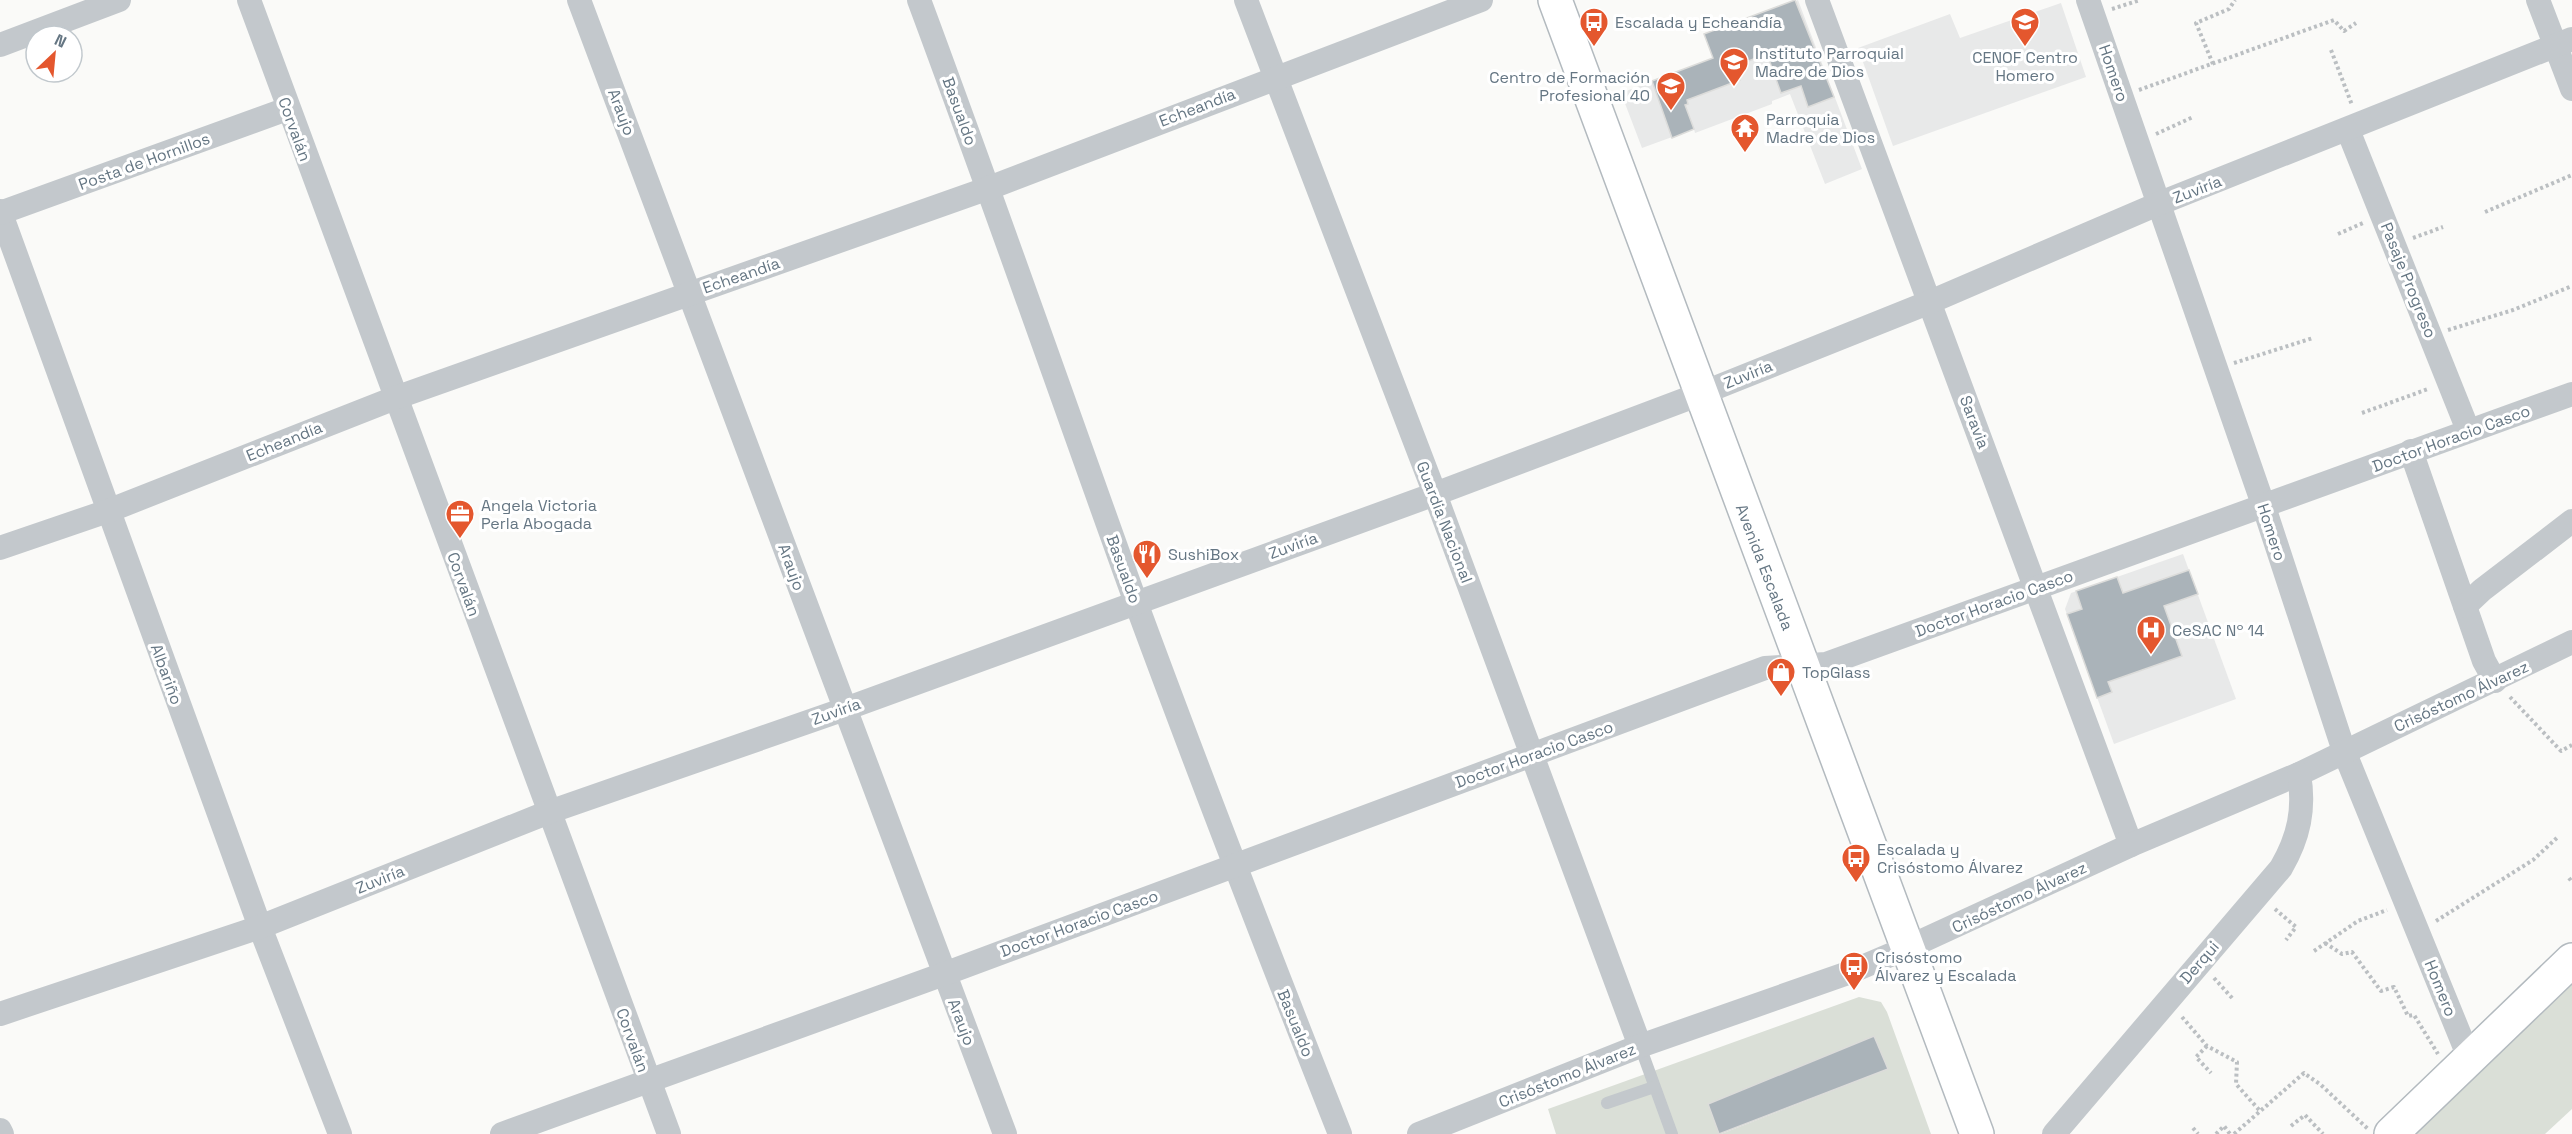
<svg xmlns="http://www.w3.org/2000/svg" width="2572" height="1134" viewBox="0 0 2572 1134" font-family="'Space Grotesk',sans-serif">
<style>
.built{fill:#e8e9e9}
.green{fill:#dadfd7}
.building{fill:#aab3b9;stroke:#dcdcda;stroke-width:1.5}
.lines{fill:none;stroke-linecap:round;stroke-linejoin:round}
.secondary-casing{stroke:#b3babf;stroke-width:36}
.path{stroke:#bbbfc2;stroke-width:4;stroke-dasharray:3 3;stroke-linecap:butt}
.lane{stroke:#c3c8cc;stroke-width:12}
.street{stroke:#c3c8cc;stroke-width:24}
.secondary{stroke:#fff;stroke-width:33}
.labels{text-anchor:middle;stroke-width:6;stroke-linejoin:round;paint-order:stroke}
.poi-label{font-size:16px;fill:#657683;stroke:#fff;text-anchor:start}
.street-label{font-size:16px;fill:#657683;stroke:#fff}
</style>
<rect width="100%" height="100%" fill="#fafaf8"/>
<g class="built">
<path d="M 1798,0 L 1862,169 L 1825,184 L 1790,94 L 1772,101 L 1772,104 L 1695,133 L 1694,129 L 1642,148 L 1621,93 L 1713,58 L 1704,34 Z"/>
<path d="M 2061,3 L 2086,77 L 1893,146 L 1858,48 L 1950,14 L 1960,38 Z"/>
<path d="M 2183,554 L 2236,699 L 2114,744 L 2065,609 L 2071,593 Z"/>
</g>
<g class="green">
<path d="M 2572,979 L 2572,1109 L 2545,1134 L 2410,1134 Z"/>
<path d="M 1859,997 L 1881,1002 L 1887,1012 L 1931,1134 L 1721,1134 L 1888,1069 L 1708,1104 L 1719,1134 L 1556,1134 L 1548,1109 Z"/>
</g>
<g class="building">
<path d="M 1795,0 L 1834,97 L 1808,107 L 1801,86 L 1781,93 L 1767,54 L 1735,66 L 1740,80 L 1687,100 L 1688,104 L 1685,105 L 1694,129 L 1672,138 L 1652,81 L 1713,58 L 1704,34 Z"/>
<path d="M 2189,570 L 2198,594 L 2164,606 L 2182,656 L 2108,682 L 2112,692 L 2097,698 L 2067,614 L 2082,609 L 2076,591 L 2117,577 L 2123,593 Z"/>
<path d="M 1874,1036 L 1888,1069 L 1719,1134 L 1708,1104 Z"/>
</g>
<g class="lines">
<g class="secondary-casing">
<g id="secondary">
<path d="M 1555,0 L 1977,1134"/>
<path d="M 2391,1134 L 2572,960"/>
</g>
</g>
<g class="path">
<path d="M 2112,9 L 2140,0"/>
<path d="M 2331,50 L 2352,105"/>
<path d="M 2213,64 L 2196,23 L 2229,9 L 2235,0"/>
<path d="M 2139,90 L 2334,20 L 2344,31 L 2356,23"/>
<path d="M 2156,134 L 2193,117"/>
<path d="M 2485,212 L 2572,175"/>
<path d="M 2338,234 L 2363,223"/>
<path d="M 2413,238 L 2443,227"/>
<path d="M 2448,330 L 2513,310 L 2572,286"/>
<path d="M 2234,363 L 2313,338"/>
<path d="M 2362,413 L 2428,389"/>
<path d="M 2510,697 L 2561,751 L 2572,745"/>
<path d="M 2569,878 L 2572,882"/>
<path d="M 2275,909 L 2296,927 L 2286,940"/>
<path d="M 2436,921 L 2533,860 L 2559,836"/>
<path d="M 2325,943 L 2342,954 L 2352,952 L 2381,991 L 2394,987 L 2408,1016 L 2414,1015 L 2438,1054"/>
<path d="M 2314,951 L 2358,921 L 2387,910"/>
<path d="M 2214,978 L 2233,999"/>
<path d="M 2182,1017 L 2207,1046 L 2237,1062 L 2236,1084 L 2260,1111"/>
<path d="M 2207,1046 L 2196,1057 L 2211,1073"/>
<path d="M 2291,1126 L 2305,1115 L 2323,1134"/>
<path d="M 2193,1128 L 2198,1134"/>
<path d="M 2216,1134 L 2224,1126 L 2230,1134"/>
<path d="M 2234,1134 L 2304,1073 L 2321,1085 L 2368,1129"/>
</g>
<g class="lane">
<path d="M 1640,1046 L 1672,1134"/>
<path d="M 1607,1103 L 1654,1087"/>
</g>
<g class="street">
<path d="M 249,0 L 669,1134"/>
<path d="M 579,0 L 1005,1134"/>
<path d="M 919,0 C 993,199 1063,400 1135,600 C 1201,779 1270,957 1340,1134"/>
<path d="M 1246,0 L 1435,494 L 1640,1046"/>
<path d="M 1817,0 L 2131,845"/>
<path d="M 2088,0 L 2264,507 L 2344,751 L 2470,1060"/>
<path d="M 2538,0 L 2572,89"/>
<path d="M 0,45 L 119,0"/>
<path d="M 2348,130 L 2468,430"/>
<path d="M 0,211 L 260,927 L 340,1134"/>
<path d="M 0,213 L 287,109"/>
<path d="M 2411,451 L 2484,661 L 2495,681"/>
<path d="M 0,548 L 108,511 L 395,398 L 989,188 L 1481,0"/>
<path d="M 2465,606 L 2482,590 L 2572,521"/>
<path d="M 0,1014 L 260,927 L 549,812 L 845,709 L 1435,494 L 1700,394 L 1930,302 L 2158,204 L 2572,39"/>
<path d="M 0,1130 L 2,1134"/>
<path d="M 502,1134 L 944,974 L 1765,668 L 1826,664 L 2572,394"/>
<path d="M 1419,1134 L 1640,1046 L 1848,973 L 1909,947 L 2131,845 L 2299,774 L 2572,642"/>
<path d="M 2054,1134 L 2281,868 C 2299,837 2305,809 2299,774"/>
</g>
<use href="#secondary" class="secondary"/>
</g>
<defs>
<g id="bus-pin" transform="scale(1.5)"><path d="M0 17L-7.5 6A9.5 9.5 0 1 1 7.5 6Z" fill="#e4572e" stroke="#fff"/><path d="M-5-6H5V4H4V6H2V4H-2V6H-4V4H-5ZM-3.5-4V0h7V-4ZM-3.5 1.2v1.5H-2V1.2ZM2 1.2v1.5H3.5V1.2Z" fill="#fff"/></g>
<g id="school-pin" transform="scale(1.5)"><path d="M0 17L-7.5 6A9.5 9.5 0 1 1 7.5 6Z" fill="#e4572e" stroke="#fff"/><path d="M0-5L7-2L0 1L-7-2ZM-4 1L0 2.5L4 1V4Q0 6-4 4Z" fill="#fff"/></g>
<g id="temple-pin" transform="scale(1.5)"><path d="M0 17L-7.5 6A9.5 9.5 0 1 1 7.5 6Z" fill="#e4572e" stroke="#fff"/><path d="M0-6L5-2H3V0L6.5 2.5H4V6H1.5V3h-3V6H-4V2.5H-6.5L-3 0V-2H-5Z" fill="#fff"/></g>
<g id="office-pin" transform="scale(1.5)"><path d="M0 17L-7.5 6A9.5 9.5 0 1 1 7.5 6Z" fill="#e4572e" stroke="#fff"/><path d="M-6-3h4V-5.5h4V-3h4V5H-6ZM-1-4.5V-3h2v-1.5ZM-6 0V1H6V0Z" fill="#fff"/></g>
<g id="restaurant-pin" transform="scale(1.5)"><path d="M0 17L-7.5 6A9.5 9.5 0 1 1 7.5 6Z" fill="#e4572e" stroke="#fff"/><path d="M-5-6h1v4h1v-4h1v4h1v-4h1v5L-1.5 .5V6h-2V.5L-5-1ZM5-6V6H3V1.5H1.5Q1.5-4 5-6Z" fill="#fff"/></g>
<g id="hospital-pin" transform="scale(1.5)"><path d="M0 17L-7.5 6A9.5 9.5 0 1 1 7.5 6Z" fill="#e4572e" stroke="#fff"/><path d="M-5-5h3v3.5h4V-5h3V5h-3V1.5h-4V5h-3Z" fill="#fff"/></g>
<g id="shop-pin" transform="scale(1.5)"><path d="M0 17L-7.5 6A9.5 9.5 0 1 1 7.5 6Z" fill="#e4572e" stroke="#fff"/><path d="M-5-2.5h2.3a2.7 3.5 0 0 1 5.4 0H5L5.5 6h-11ZM-1.5-2.5h3a1.5 2.3 0 0 0-3 0Z" fill="#fff"/></g>
</defs>
<g fill-rule="evenodd">
<use href="#bus-pin" x="1594" y="22"/>
<use href="#school-pin" x="2025" y="22"/>
<use href="#school-pin" x="1734" y="62"/>
<use href="#school-pin" x="1671" y="86"/>
<use href="#temple-pin" x="1745" y="128"/>
<use href="#office-pin" x="460" y="514"/>
<use href="#restaurant-pin" x="1147" y="554"/>
<use href="#hospital-pin" x="2151" y="630"/>
<use href="#shop-pin" x="1781" y="672"/>
<use href="#bus-pin" x="1856" y="858"/>
<use href="#bus-pin" x="1854" y="966"/>
</g>
<g class="labels">
<g class="poi-label">
<text x="1615" y="28">Escalada y Echeandía</text>
<text x="1755" y="59">Instituto Parroquial<tspan x="1755" dy="18">Madre de Dios</tspan></text>
<text x="2025" y="63" text-anchor="middle">CENOF Centro<tspan x="2025" dy="18">Homero</tspan></text>
<text x="1650" y="83" text-anchor="end">Centro de Formación<tspan x="1650" dy="18">Profesional 40</tspan></text>
<text x="1766" y="125">Parroquia<tspan x="1766" dy="18">Madre de Dios</tspan></text>
<text x="481" y="511">Angela Victoria<tspan x="481" dy="18">Perla Abogada</tspan></text>
<text x="1168" y="560">SushiBox</text>
<text x="2172" y="636">CeSAC Nº 14</text>
<text x="1802" y="678">TopGlass</text>
<text x="1877" y="855">Escalada y<tspan x="1877" dy="18">Crisóstomo Álvarez</tspan></text>
<text x="1875" y="963">Crisóstomo<tspan x="1875" dy="18">Álvarez y Escalada</tspan></text>
</g>
<g class="street-label">
<text transform="translate(2114 73) rotate(71)" y="6">Homero</text>
<text transform="translate(1197 107) rotate(-21)" y="6">Echeandía</text>
<text transform="translate(960 111) rotate(70)" y="6">Basualdo</text>
<text transform="translate(622 112) rotate(69)" y="6">Araujo</text>
<text transform="translate(295 129) rotate(70)" y="6">Corvalán</text>
<text transform="translate(144 161) rotate(-20)" y="6">Posta de Hornillos</text>
<text transform="translate(2197 189) rotate(-21)" y="6">Zuviría</text>
<text transform="translate(741 275) rotate(-19)" y="6">Echeandía</text>
<text transform="translate(2409 280) rotate(68)" y="6">Pasaje Progreso</text>
<text transform="translate(1748 374) rotate(-22)" y="6">Zuviría</text>
<text transform="translate(1975 422) rotate(69)" y="6">Saravia</text>
<text transform="translate(2451 438) rotate(-20)" y="6">Doctor Horacio Casco</text>
<text transform="translate(284 441) rotate(-22)" y="6">Echeandía</text>
<text transform="translate(1445 522) rotate(69)" y="6">Guardia Nacional</text>
<text transform="translate(2272 532) rotate(72)" y="6">Homero</text>
<text transform="translate(1293 545) rotate(-20)" y="6">Zuviría</text>
<text transform="translate(792 567) rotate(70)" y="6">Araujo</text>
<text transform="translate(1765 567) rotate(69)" y="6">Avenida Escalada</text>
<text transform="translate(1124 569) rotate(70)" y="6">Basualdo</text>
<text transform="translate(464 584) rotate(70)" y="6">Corvalán</text>
<text transform="translate(1994 603) rotate(-20)" y="6">Doctor Horacio Casco</text>
<text transform="translate(167 674) rotate(70)" y="6">Albariño</text>
<text transform="translate(2461 696) rotate(-25)" y="6">Crisóstomo Álvarez</text>
<text transform="translate(836 711) rotate(-20)" y="6">Zuviría</text>
<text transform="translate(1534 754) rotate(-20)" y="6">Doctor Horacio Casco</text>
<text transform="translate(380 879) rotate(-22)" y="6">Zuviría</text>
<text transform="translate(2019 897) rotate(-25)" y="6">Crisóstomo Álvarez</text>
<text transform="translate(1079 923) rotate(-20)" y="6">Doctor Horacio Casco</text>
<text transform="translate(2199 962) rotate(-49)" y="6">Derqui</text>
<text transform="translate(2441 988) rotate(68)" y="6">Homero</text>
<text transform="translate(962 1022) rotate(69)" y="6">Araujo</text>
<text transform="translate(1296 1023) rotate(68)" y="6">Basualdo</text>
<text transform="translate(633 1040) rotate(70)" y="6">Corvalán</text>
<text transform="translate(1567 1075) rotate(-22)" y="6">Crisóstomo Álvarez</text>
</g>
</g>
<g transform="translate(54 54) rotate(26)"><circle r="28" fill="#ffffff" stroke="#c1c8cd" stroke-width="1.5"/>
<path d="M0-4.5L10 22L0 15L-10 22Z" fill="#e4572e"/>
<text y="-9" font-size="16" font-weight="bold" text-anchor="middle" fill="#657683">N</text>
</g>
</svg>
